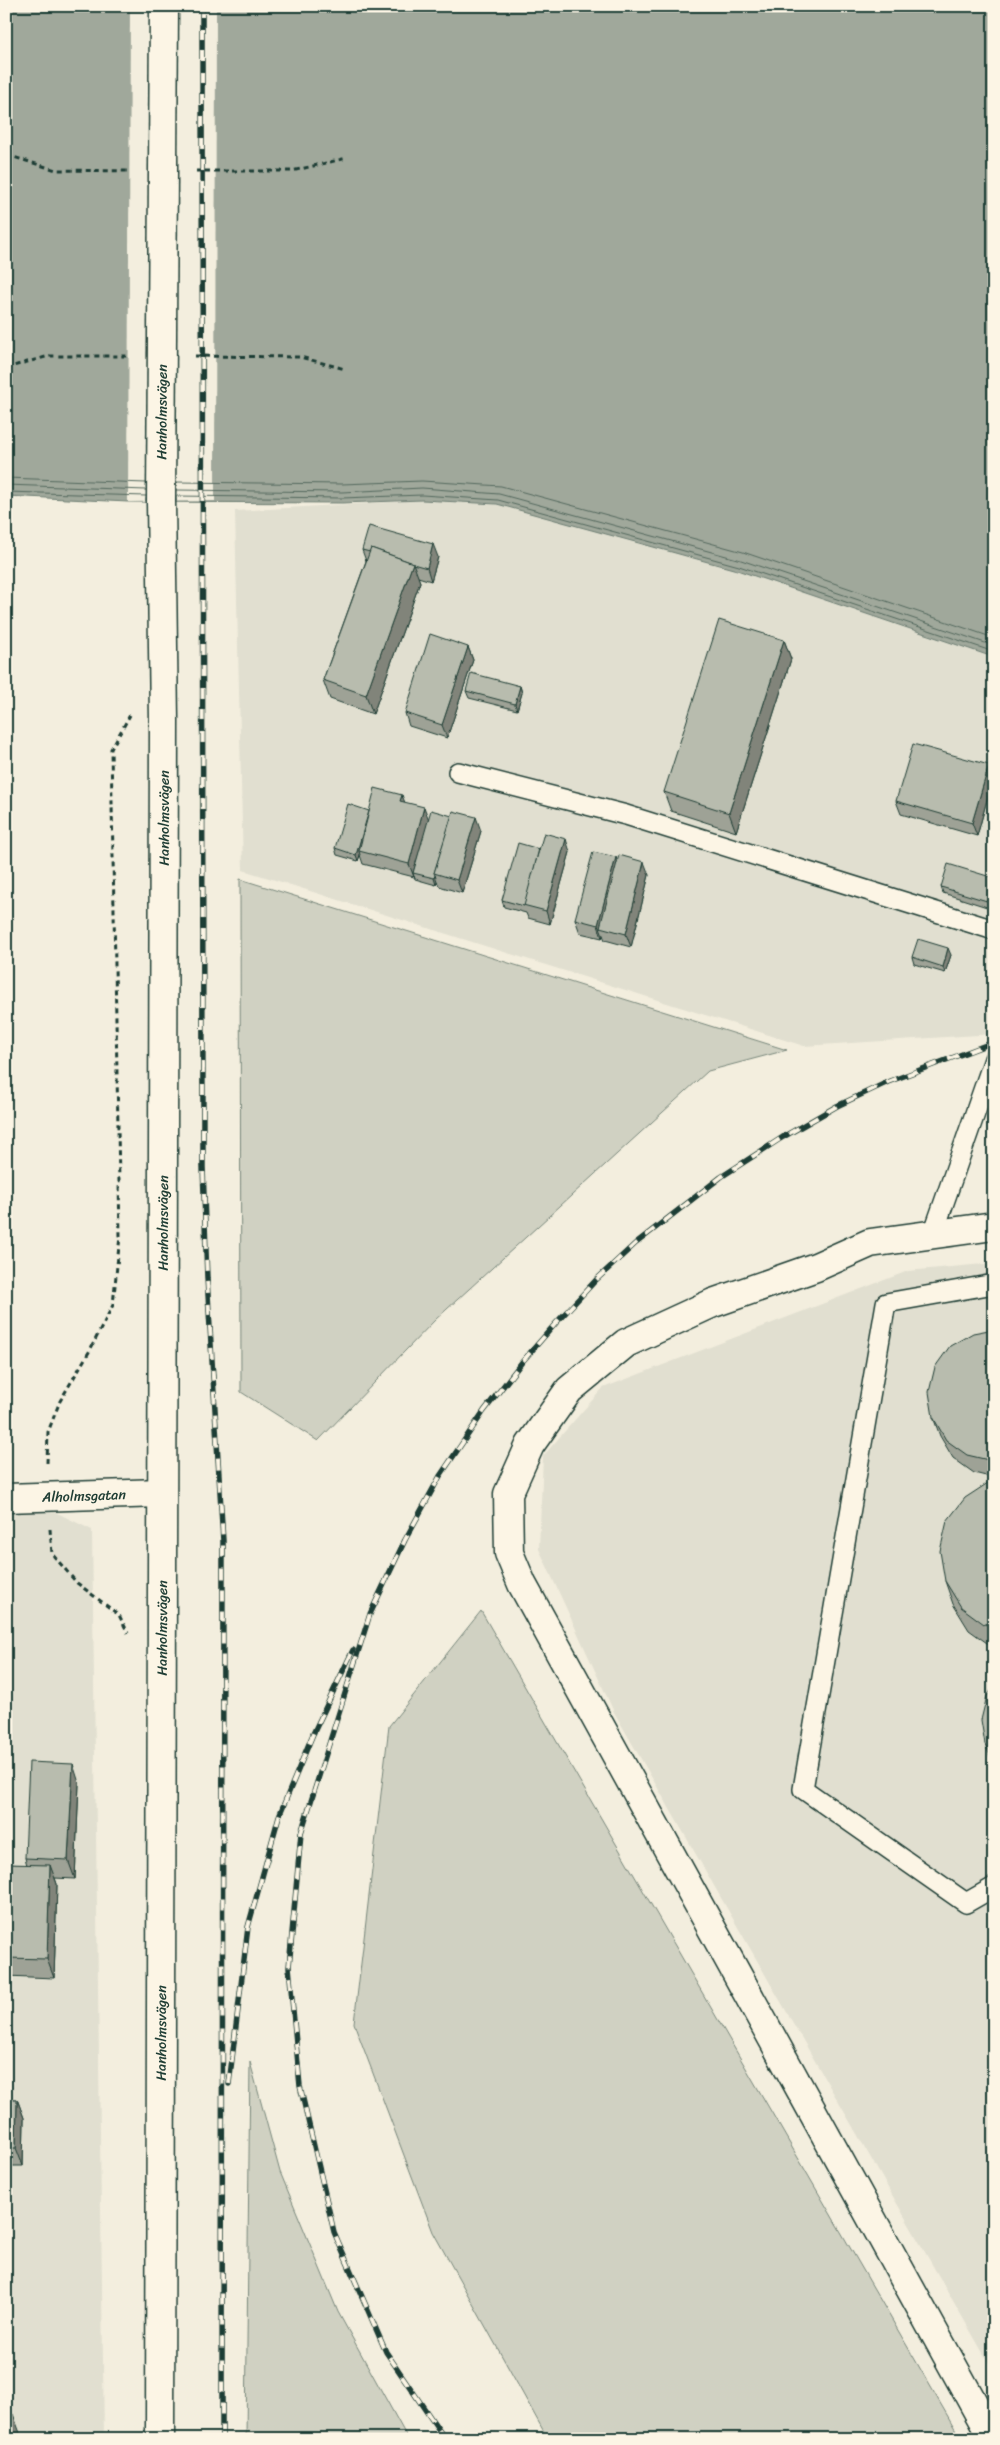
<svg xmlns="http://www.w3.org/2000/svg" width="1000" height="2445" viewBox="0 0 1000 2445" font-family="Sriracha,sans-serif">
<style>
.built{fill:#e1dfd0}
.green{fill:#d0d1c2;stroke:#78877b}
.water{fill:#a0a89b;stroke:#6c7d72}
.pier{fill:#f3eede}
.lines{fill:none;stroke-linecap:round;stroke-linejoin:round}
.shore{stroke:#53685d;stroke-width:1}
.service-casing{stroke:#1f3d34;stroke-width:22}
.minor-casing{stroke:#1f3d34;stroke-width:31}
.tertiary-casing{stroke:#1f3d34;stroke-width:31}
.path{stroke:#1f3d34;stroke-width:3;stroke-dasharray:5 4;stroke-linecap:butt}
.service{stroke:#fcf5e5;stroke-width:19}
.minor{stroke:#fcf5e5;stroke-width:28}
.tertiary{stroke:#fcf5e5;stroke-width:28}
.rail-casing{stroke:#1f3d34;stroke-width:5.5}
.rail{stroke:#fcf5e5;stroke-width:4;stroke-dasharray:11;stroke-linecap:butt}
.tertiary-bridge-casing{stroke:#1f3d34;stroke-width:31;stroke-linecap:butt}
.tertiary-bridge{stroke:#fcf5e5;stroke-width:28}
.wall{fill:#9ea296;stroke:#1f3d34}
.shaded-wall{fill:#81847a;stroke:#1f3d34}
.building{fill:#b8bcae;stroke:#1f3d34}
.labels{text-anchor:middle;stroke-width:4;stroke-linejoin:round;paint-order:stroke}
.street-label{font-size:14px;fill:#1f3d34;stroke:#fcf5e5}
</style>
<rect width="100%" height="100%" fill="#f3eede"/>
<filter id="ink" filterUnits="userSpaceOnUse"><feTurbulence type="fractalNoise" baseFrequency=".02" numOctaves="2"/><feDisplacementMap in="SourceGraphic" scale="10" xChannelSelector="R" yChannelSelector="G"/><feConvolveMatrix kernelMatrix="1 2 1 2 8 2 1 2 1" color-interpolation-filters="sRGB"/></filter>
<g filter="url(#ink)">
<g class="built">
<path d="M 422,500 L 497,504 L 737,570 L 993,657 L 994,656 L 994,1034 L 804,1046 L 243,870 L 235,511 Z"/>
<path d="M 994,1263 L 994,2372 L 614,1712 L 539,1549 L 543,1456 L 603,1388 L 908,1271 Z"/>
<path d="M 6,1488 L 92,1530 L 104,2439 L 6,2439 Z"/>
</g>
<g class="green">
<path d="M 240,879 L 787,1050 L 708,1071 L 435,1320 L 318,1441 L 241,1392 Z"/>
<path d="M 481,1611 L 961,2439 L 548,2439 L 433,2232 L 354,2023 L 389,1726 Z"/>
<path d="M 250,2062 L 280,2172 L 338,2312 L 408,2439 L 246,2439 Z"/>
</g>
<path class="water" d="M 6,6 L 994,6 L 993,657 L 737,570 L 497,504 L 422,500 L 342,503 L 128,502 L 6,496 Z"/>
<path class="pier" d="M 130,6 L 216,6 L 215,501 L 128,502 Z"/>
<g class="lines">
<g class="shore">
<path d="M 6,478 L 146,483"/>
<path d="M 176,482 L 342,484 L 422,481 L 501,486 L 743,552 L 994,638"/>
<path d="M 6,485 L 146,490"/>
<path d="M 176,490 L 342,492 L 422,488 L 499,494 L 741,560 L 994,646"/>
<path d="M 6,492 L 146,496"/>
<path d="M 176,496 L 342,498 L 422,495 L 498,500 L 739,566 L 994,652"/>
</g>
<g class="service-casing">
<g id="service">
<path d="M 458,772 L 626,815 L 994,930"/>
<path d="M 933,1234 L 994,1059"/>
<path d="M 994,1284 L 886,1303 L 803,1789 L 966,1903 L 994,1887"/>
</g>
</g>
<g class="minor-casing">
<g id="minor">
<path id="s1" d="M 6,1498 L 161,1493"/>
<path d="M 993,2439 L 522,1584 L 509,1553 L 508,1494 L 530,1445 L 569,1390 L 626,1343 L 713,1303 L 816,1267 L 870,1243 L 994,1226"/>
</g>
</g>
<g class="tertiary-casing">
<g id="tertiary">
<path id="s2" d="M 160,2439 L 164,721 L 161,501"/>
</g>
</g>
<g class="path">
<path d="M 7,155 L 56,170 L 130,171"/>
<path d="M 196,171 L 292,171 L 347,158"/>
<path d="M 195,356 L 300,357 L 345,369"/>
<path d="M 6,368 L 49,356 L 129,356"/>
<path d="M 47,1463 L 48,1432 L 60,1401 L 89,1352 L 113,1305 L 120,1236 L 111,749 L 130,715"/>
<path d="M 50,1529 L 52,1554 L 77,1583 L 119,1615 L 128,1633"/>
</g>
<use href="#service" class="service"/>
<use href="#minor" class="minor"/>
<use href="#tertiary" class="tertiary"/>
<g class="rail-casing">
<g id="rail">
<path d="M 202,6 L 203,1167 L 207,1278 L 223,1541 L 222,2439"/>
<path d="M 229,2084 L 248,1927 L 279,1816 L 313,1734 L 353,1650"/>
<path d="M 445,2439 L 386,2352 L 334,2232 L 300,2086 L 289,1967 L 301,1833 L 370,1614 L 405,1540 L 440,1476 L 484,1411 L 522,1362 L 556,1323 L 596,1280 L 636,1243 L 721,1177 L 783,1137 L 837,1106 L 888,1082 L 994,1042"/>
</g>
</g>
<use href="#rail" class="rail"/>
<g class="tertiary-bridge-casing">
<g id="tertiary-bridge">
<path id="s3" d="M 161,501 L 164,6"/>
</g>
</g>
<use href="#tertiary-bridge" class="tertiary-bridge"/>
</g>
<g class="wall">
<path d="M 362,550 L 438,557 L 431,581 L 418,577 L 420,582 L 373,714 L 330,699 L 323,680 L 366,561 Z"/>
<path d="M 784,640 L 791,659 L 736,832 L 671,811 L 664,792 Z"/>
<path d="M 468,647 L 473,660 L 447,738 L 409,726 L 405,713 Z"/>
<path d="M 520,686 L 522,693 L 517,710 L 469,698 L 466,691 Z"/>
<path d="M 989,765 L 993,778 L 977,836 L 901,814 L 896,801 Z"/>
<path d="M 404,802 L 428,818 L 481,831 L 462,893 L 439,886 L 437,881 L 436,885 L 415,879 L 414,876 L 414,877 L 363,864 L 360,855 L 358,861 L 337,855 L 335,848 L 369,811 Z"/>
<path d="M 539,849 L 570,852 L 550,924 L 528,918 L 526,913 L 504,907 L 502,900 Z"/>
<path d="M 617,862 L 649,875 L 631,947 L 605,940 L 603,935 L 602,938 L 580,933 L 575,919 Z"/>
<path d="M 994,878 L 990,908 L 943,893 L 941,887 Z"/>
<path d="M 951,955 L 945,973 L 914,964 L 912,957 Z"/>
<path d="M 994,1329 L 994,1478 L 974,1473 L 953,1458 L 940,1436 L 933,1417 Z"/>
<path d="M 994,1481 L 994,1648 L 969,1630 L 953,1604 L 945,1581 Z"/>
<path d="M 994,1686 L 994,1766 L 985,1744 Z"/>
<path d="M 79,1783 L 75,1879 L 55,1878 L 57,1884 L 54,1978 L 6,1976 L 6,1864 L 27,1865 L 25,1858 Z"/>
<path d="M 6,2099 L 17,2099 L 24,2118 L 23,2166 L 6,2166 Z"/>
</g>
<g class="shaded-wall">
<path d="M 433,544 L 438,557 L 431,581 L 427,568 Z"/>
<path d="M 413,563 L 420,582 L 373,714 L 366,695 Z"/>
<path d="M 784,640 L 791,659 L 736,832 L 729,813 Z"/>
<path d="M 468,647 L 473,660 L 447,738 L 442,725 Z"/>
<path d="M 520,686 L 522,693 L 517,710 L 515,704 Z"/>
<path d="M 989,765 L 993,778 L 977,836 L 972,823 Z"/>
<path d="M 402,795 L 407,808 L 400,801 Z"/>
<path d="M 424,807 L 429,820 L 413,873 L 414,877 L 409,864 Z"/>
<path d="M 369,811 L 371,817 L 359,851 L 360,855 L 358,861 L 356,855 Z"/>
<path d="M 476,817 L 481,831 L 462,893 L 457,880 Z"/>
<path d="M 566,839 L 570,852 L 550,924 L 546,911 Z"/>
<path d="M 616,857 L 620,871 L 600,927 L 603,935 L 602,938 L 598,925 Z"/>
<path d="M 644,862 L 649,875 L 631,947 L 626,934 Z"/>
<path d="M 435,875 L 437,881 L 436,885 L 434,878 Z"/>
<path d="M 994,880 L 994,895 L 990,908 L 987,901 Z"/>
<path d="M 948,948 L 951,955 L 945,973 L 943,967 Z"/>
<path d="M 73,1764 L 79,1783 L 75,1879 L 68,1860 Z"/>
<path d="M 50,1865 L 57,1884 L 54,1978 L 47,1959 Z"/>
<path d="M 17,2099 L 24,2118 L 23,2166 L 16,2148 Z"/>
<path d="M 13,2414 L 20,2433 L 19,2439 L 11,2439 Z"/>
</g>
<g class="building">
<path d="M 369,526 L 433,544 L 427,568 L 413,564 L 413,563 L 371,548 L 370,552 L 362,550 Z"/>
<path d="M 371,548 L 413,563 L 366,695 L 323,680 Z"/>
<path d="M 719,620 L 784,640 L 729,813 L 664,792 Z"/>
<path d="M 430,634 L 468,647 L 442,725 L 405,713 Z"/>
<path d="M 471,673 L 520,686 L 515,704 L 466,691 Z"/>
<path d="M 913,744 L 989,765 L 972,823 L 896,801 Z"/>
<path d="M 375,788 L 402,795 L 400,801 L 424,807 L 409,864 L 359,851 Z"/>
<path d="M 348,804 L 369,811 L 356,855 L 335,848 Z"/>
<path d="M 431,810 L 452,816 L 434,873 L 435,875 L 434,878 L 413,873 Z"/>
<path d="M 453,811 L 476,817 L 457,880 L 434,873 Z"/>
<path d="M 544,833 L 566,839 L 546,911 L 523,905 Z"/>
<path d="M 518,843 L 539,849 L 524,906 L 502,900 Z"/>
<path d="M 593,852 L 616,857 L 598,925 L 575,919 Z"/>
<path d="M 619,855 L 644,862 L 626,934 L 600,927 Z"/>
<path d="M 948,864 L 994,878 L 987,901 L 941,887 Z"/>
<path d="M 918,939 L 948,948 L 943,967 L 912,957 Z"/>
<path d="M 994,1329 L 994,1461 L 993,1461 L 967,1455 L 946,1440 L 933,1417 L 929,1392 L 935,1367 L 950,1346 L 973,1333 Z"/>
<path d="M 991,1481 L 994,1481 L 994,1627 L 984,1624 L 961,1607 L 945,1581 L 940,1551 L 947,1521 L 965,1498 Z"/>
<path d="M 994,1686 L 994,1758 L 985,1744 L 981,1720 L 987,1696 Z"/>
<path d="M 29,1762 L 73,1764 L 68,1860 L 25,1858 Z"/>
<path d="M 6,1864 L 50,1865 L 47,1959 L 6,1958 Z"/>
<path d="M 6,2099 L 17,2099 L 16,2148 L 6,2148 Z"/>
<path d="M 6,2414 L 13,2414 L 11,2439 L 6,2439 Z"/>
</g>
</g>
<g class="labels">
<g class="street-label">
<text dy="5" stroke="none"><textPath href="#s3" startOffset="89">Hanholmsvägen</textPath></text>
<text dy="5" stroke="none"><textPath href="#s2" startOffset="1621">Hanholmsvägen</textPath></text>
<text dy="5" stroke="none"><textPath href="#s2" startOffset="1216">Hanholmsvägen</textPath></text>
<text dy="5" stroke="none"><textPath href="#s1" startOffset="78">Alholmsgatan</textPath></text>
<text dy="5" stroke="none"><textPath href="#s2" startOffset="811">Hanholmsvägen</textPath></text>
<text dy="5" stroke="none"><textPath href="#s2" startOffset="406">Hanholmsvägen</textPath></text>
</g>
</g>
<rect width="1000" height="2445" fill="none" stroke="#fcf5e5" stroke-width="25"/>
<rect x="12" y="12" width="975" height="2420" fill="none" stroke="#1f3d34" stroke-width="2" filter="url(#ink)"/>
</svg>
